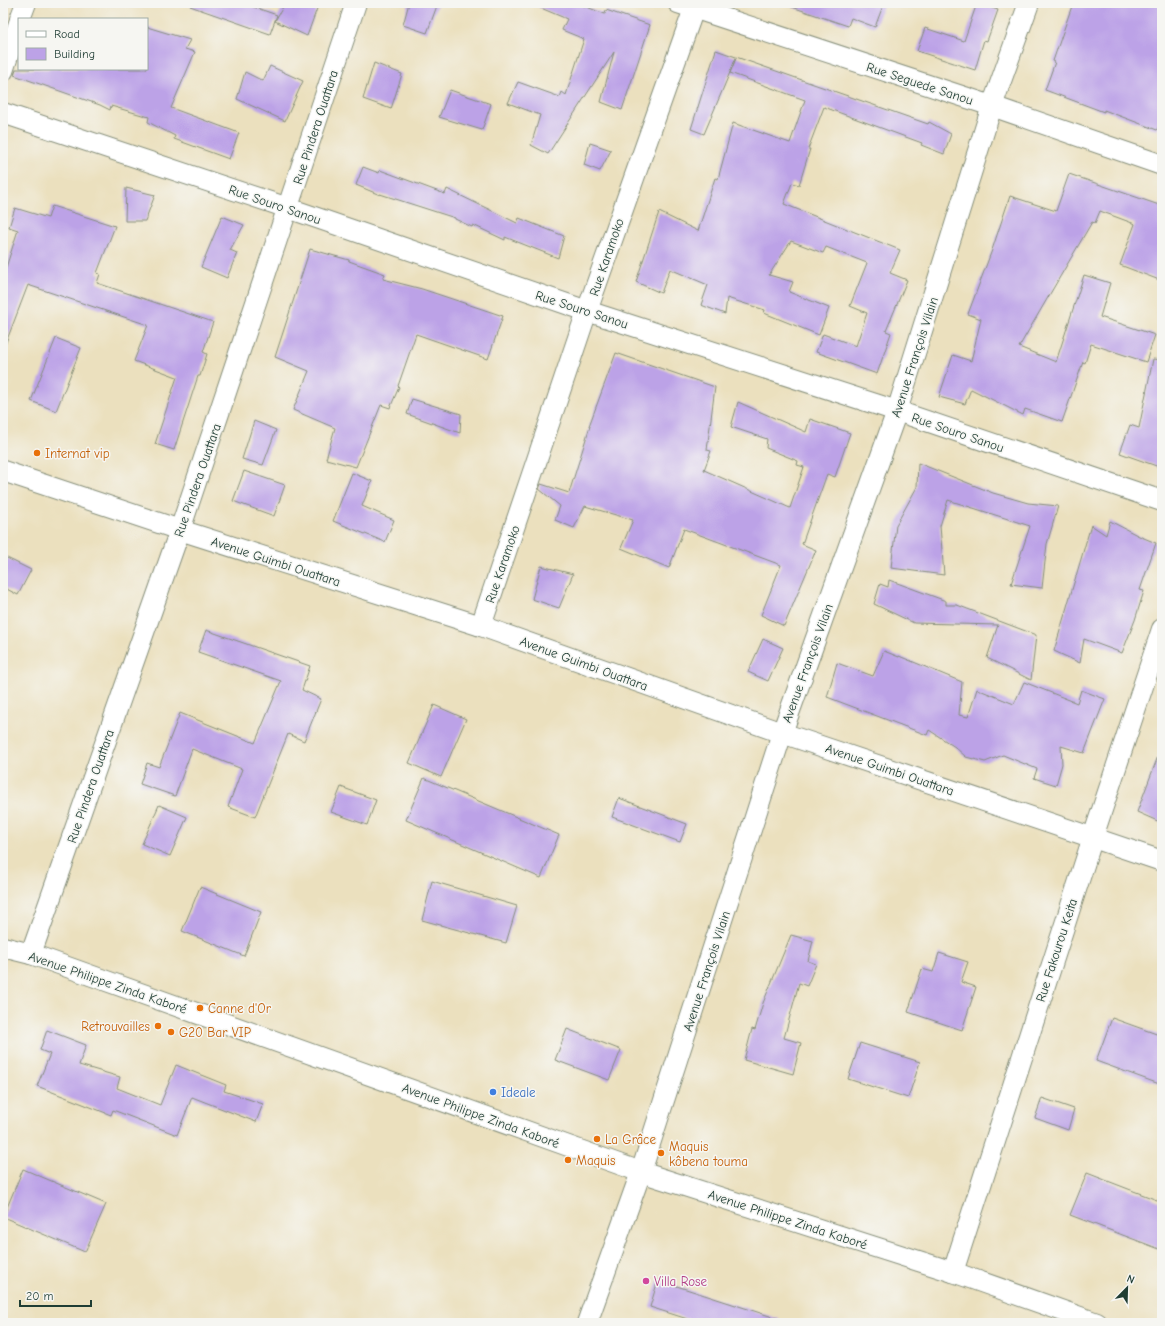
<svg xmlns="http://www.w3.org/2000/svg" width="1165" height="1326" viewBox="0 0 1165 1326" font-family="'Comic Neue',sans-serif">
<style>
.building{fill:#bca2e7}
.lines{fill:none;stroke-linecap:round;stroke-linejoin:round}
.street-casing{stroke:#858e79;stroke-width:22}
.street{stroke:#fff;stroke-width:20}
.food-dot{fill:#e8710a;stroke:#f6f6f2;stroke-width:1.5}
.shop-dot{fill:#3f7fe0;stroke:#f6f6f2;stroke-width:1.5}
.hotel-dot{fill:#d1479c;stroke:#f6f6f2;stroke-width:1.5}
.labels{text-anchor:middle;stroke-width:3;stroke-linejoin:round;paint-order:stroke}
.street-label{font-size:13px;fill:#1f3d34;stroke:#f6f6f2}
.food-label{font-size:13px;fill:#c56008;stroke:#f6f6f2;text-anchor:start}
.shop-label{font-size:13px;fill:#366cbe;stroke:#f6f6f2;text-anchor:start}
.hotel-label{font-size:13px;fill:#b23c85;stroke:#f6f6f2;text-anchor:start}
</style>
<rect width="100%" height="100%" fill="#f6f6f2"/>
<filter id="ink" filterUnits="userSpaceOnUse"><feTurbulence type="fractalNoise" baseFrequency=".025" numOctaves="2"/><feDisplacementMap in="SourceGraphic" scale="8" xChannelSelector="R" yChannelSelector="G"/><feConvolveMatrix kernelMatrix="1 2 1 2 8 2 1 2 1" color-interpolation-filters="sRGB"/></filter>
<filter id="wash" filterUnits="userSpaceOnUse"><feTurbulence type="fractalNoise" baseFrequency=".012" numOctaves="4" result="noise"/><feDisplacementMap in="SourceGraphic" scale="16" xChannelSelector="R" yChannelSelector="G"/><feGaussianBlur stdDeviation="0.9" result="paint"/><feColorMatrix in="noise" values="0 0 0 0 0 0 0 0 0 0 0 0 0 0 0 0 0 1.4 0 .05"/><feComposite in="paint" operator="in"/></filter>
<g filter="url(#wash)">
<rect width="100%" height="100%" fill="#ebe0be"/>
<g id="blocks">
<g class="building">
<path d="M 191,3 L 242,3 L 277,15 L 270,34 L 190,6 Z"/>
<path d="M 295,3 L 319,3 L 307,36 L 275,21 L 284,5 L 293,9 Z"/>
<path d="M 409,3 L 438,3 L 427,33 L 403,25 Z"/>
<path d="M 529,3 L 576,3 L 605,14 L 606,10 L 650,25 L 622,110 L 601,102 L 614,52 L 548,154 L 531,145 L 540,115 L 508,103 L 518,82 L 560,97 L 562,92 L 566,95 L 584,39 L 562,30 L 567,19 Z"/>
<path d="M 790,3 L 884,3 L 875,27 L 851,18 L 848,26 L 789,6 Z"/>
<path d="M 977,3 L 998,10 L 987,41 L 984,40 L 975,70 L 917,51 L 925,28 L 964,41 Z"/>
<path d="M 1073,3 L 1154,3 L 1162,6 L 1162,118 L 1157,130 L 1104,110 L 1104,112 L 1045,90 L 1055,62 L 1053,61 Z"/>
<path d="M 147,27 L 190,40 L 185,49 L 195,52 L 171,108 L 239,133 L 229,159 L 174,139 L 175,136 L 148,122 L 149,117 L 111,106 L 110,110 L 100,105 L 14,75 L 16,69 L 147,69 Z"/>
<path d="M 716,50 L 928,124 L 929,122 L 951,134 L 944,154 L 921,145 L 922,143 L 824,107 L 808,149 L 810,149 L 799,185 L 792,183 L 784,204 L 900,250 L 890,273 L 907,280 L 886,331 L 891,333 L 877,374 L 816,352 L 823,334 L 856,346 L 867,313 L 850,306 L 867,263 L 826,247 L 823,253 L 791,241 L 769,275 L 793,282 L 789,292 L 829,308 L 819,335 L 764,313 L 765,310 L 727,298 L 725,314 L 701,305 L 708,285 L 670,269 L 661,293 L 636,282 L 659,212 L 698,231 L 715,178 L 718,179 L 733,123 L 790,143 L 805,100 L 730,73 L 736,58 L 704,134 L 691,129 Z"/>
<path d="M 374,63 L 402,74 L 391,109 L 363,99 Z"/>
<path d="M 270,66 L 303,81 L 285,121 L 237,99 L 245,72 L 263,81 Z"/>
<path d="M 450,90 L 491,104 L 482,130 L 439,117 Z"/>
<path d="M 590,143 L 611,150 L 600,171 L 584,165 Z"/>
<path d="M 363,167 L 379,173 L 380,170 L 445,194 L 447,189 L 517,223 L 519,218 L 564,236 L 558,258 L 505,237 L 505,240 L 473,225 L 472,227 L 455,219 L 455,218 L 380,194 L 380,195 L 356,185 Z"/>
<path d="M 1069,174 L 1162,206 L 1162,281 L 1120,265 L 1135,224 L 1100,211 L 1095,223 L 1092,222 L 1019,347 L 1056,362 L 1084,275 L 1110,283 L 1100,317 L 1155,335 L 1146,362 L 1091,344 L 1085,363 L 1083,362 L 1062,422 L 1025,409 L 1023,415 L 971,389 L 965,404 L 939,397 L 953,355 L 971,361 L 981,319 L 968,314 L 992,250 L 1010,196 L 1056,211 Z"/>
<path d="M 126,188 L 155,195 L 145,221 L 125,221 Z"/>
<path d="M 52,206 L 115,226 L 97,273 L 100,274 L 97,283 L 213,322 L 203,352 L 207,354 L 200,376 L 198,376 L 174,450 L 155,444 L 177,377 L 134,361 L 148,325 L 28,285 L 5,345 L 3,345 L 3,277 L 18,230 L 9,227 L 15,208 L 48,218 Z"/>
<path d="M 222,216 L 244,225 L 230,250 L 237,253 L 227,278 L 201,267 Z"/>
<path d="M 310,249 L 349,260 L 349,261 L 385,274 L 383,279 L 422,289 L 503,316 L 488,359 L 416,334 L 398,386 L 399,387 L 390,408 L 381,405 L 356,467 L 326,459 L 335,428 L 293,410 L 309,371 L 275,357 Z"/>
<path d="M 56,338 L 81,348 L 56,411 L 31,401 Z"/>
<path d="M 616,353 L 715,387 L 707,450 L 711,451 L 704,470 L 790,508 L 804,467 L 797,465 L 798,461 L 766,448 L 767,439 L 731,427 L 738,402 L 806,432 L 810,419 L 850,433 L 835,477 L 827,474 L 802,544 L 816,550 L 784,626 L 761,615 L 781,565 L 684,529 L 669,568 L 621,548 L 633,520 L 585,506 L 574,528 L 555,520 L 560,506 L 539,489 L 541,484 L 569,493 L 590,426 L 589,426 Z"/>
<path d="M 1153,359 L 1162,360 L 1162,468 L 1120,453 L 1130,425 L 1139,428 Z"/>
<path d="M 412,399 L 461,414 L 460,433 L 407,414 Z"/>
<path d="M 254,421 L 276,430 L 263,465 L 242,459 Z"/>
<path d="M 918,463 L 993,493 L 1028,503 L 1058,506 L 1047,544 L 1042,588 L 1011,584 L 1030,526 L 948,500 L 940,526 L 944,575 L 891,568 L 896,525 L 917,487 Z"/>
<path d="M 244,471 L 285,485 L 274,516 L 233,501 Z"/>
<path d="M 352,473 L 372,481 L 362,506 L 394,520 L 385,542 L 333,521 Z"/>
<path d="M 1110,521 L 1139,536 L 1156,543 L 1140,590 L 1144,591 L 1135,620 L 1122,653 L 1084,639 L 1080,663 L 1054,651 L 1091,525 L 1106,535 Z"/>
<path d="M 3,556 L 31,570 L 18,595 L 3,587 Z"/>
<path d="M 541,566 L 573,574 L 559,608 L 532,599 Z"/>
<path d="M 889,580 L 946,601 L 946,605 L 957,605 L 1036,635 L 1031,680 L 987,658 L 998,625 L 914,623 L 874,604 L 880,584 L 888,587 Z"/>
<path d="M 206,630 L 310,666 L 302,690 L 321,699 L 304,741 L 288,734 L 255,817 L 228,807 L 242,769 L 192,749 L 175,796 L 140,784 L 147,763 L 159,767 L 180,713 L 255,743 L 281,681 L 198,652 Z"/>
<path d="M 763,639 L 783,648 L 768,681 L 748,672 Z"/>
<path d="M 884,651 L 899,657 L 899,656 L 962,682 L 959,715 L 968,717 L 977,689 L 1014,704 L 1024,682 L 1077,703 L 1081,690 L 1105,699 L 1084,753 L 1061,746 L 1062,764 L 1056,785 L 1034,778 L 1037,769 L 1003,755 L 985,762 L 966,757 L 955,747 L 929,730 L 927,735 L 827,697 L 837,663 L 873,676 Z"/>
<path d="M 434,705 L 466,719 L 441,777 L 409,763 Z"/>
<path d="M 1160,751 L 1162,751 L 1162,823 L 1137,812 Z"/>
<path d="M 424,778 L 559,835 L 541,878 L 406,820 Z"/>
<path d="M 341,787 L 376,800 L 367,825 L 331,812 Z"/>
<path d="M 619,798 L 687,824 L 680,842 L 612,817 Z"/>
<path d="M 159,805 L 187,817 L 170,856 L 142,844 Z"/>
<path d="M 432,881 L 517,906 L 506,943 L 422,920 Z"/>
<path d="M 200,887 L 261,912 L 244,956 L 182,931 Z"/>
<path d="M 791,935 L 813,941 L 808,961 L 816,964 L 807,986 L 799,983 L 784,1038 L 801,1043 L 793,1074 L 744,1060 L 752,1029 L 755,1030 L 763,1003 Z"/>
<path d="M 939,953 L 968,962 L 961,982 L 976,987 L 962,1030 L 908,1012 L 922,969 L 933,972 Z"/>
<path d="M 1112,1018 L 1162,1036 L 1162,1085 L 1096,1061 Z"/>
<path d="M 567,1029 L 621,1050 L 609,1080 L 555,1060 Z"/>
<path d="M 47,1030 L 86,1045 L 79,1065 L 120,1077 L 117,1088 L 160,1105 L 176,1065 L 226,1085 L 224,1091 L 263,1104 L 256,1122 L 192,1097 L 177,1135 L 113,1110 L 111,1115 L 37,1086 L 50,1054 L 40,1050 Z"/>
<path d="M 860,1043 L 920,1062 L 908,1098 L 848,1079 Z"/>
<path d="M 1042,1098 L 1074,1109 L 1068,1130 L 1035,1118 Z"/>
<path d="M 23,1169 L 106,1204 L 85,1252 L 3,1217 Z"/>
<path d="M 1087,1173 L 1162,1202 L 1162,1250 L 1070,1215 Z"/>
<path d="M 658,1280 L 779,1319 L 779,1323 L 700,1323 L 650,1307 Z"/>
</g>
</g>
</g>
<g filter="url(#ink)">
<use href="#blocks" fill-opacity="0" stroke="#858e79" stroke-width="1"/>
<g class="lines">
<g class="street-casing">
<g id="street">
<path d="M 678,3 L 992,106 L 1162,165"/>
<path d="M 20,19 L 26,3"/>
<path d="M 3,71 L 19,23"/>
<path d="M 3,113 L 288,208 L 587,311 L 897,411 L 1162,501"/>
<path d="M 3,471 L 180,530 L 481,626 L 782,733 L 1162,861"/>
<path d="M 481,626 L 587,311 L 696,3"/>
<path d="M 3,947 L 31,954 L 641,1172 L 953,1272 L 1097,1323"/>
<path d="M 31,954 L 180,530 L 356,3"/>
<path d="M 953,1272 L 1093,837 L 1162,629"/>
<path d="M 587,1323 L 641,1172 L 782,733 L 897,411 L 992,106 L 1029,3"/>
</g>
</g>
<use href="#street" class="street"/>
</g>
</g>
<g class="food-dot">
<circle cx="37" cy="453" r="4"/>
<circle cx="200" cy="1008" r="4"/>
<circle cx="158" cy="1026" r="4"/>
<circle cx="171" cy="1032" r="4"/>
<circle cx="597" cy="1139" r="4"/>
<circle cx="661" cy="1153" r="4"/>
<circle cx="568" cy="1160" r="4"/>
</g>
<circle class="shop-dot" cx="493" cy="1092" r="4"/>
<circle class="hotel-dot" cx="646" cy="1281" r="4"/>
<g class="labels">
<g class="street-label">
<text transform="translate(920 83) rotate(18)" y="5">Rue Seguede Sanou</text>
<text transform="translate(315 127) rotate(-72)" y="5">Rue Pindera Ouattara</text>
<text transform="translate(275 204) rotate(19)" y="5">Rue Souro Sanou</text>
<text transform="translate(606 257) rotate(-71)" y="5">Rue Karamoko</text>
<text transform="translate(582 309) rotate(18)" y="5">Rue Souro Sanou</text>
<text transform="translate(914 357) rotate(-72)" y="5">Avenue François Vilain</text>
<text transform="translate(958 432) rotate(19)" y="5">Rue Souro Sanou</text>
<text transform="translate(197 480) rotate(-71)" y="5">Rue Pindera Ouattara</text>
<text transform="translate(276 561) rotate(18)" y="5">Avenue Guimbi Ouattara</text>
<text transform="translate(502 564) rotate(-71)" y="5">Rue Karamoko</text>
<text transform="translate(584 663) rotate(20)" y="5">Avenue Guimbi Ouattara</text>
<text transform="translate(807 663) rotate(-70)" y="5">Avenue François Vilain</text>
<text transform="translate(890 769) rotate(19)" y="5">Avenue Guimbi Ouattara</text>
<text transform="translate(90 786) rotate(-71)" y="5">Rue Pindera Ouattara</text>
<text transform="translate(1056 950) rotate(-72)" y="5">Rue Fakourou Keita</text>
<text transform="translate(706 971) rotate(-72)" y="5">Avenue François Vilain</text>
<text transform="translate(108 982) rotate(19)" y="5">Avenue Philippe Zinda Kaboré</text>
<text transform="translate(481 1115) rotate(20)" y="5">Avenue Philippe Zinda Kaboré</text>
<text transform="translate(788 1219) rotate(18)" y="5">Avenue Philippe Zinda Kaboré</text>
</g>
<g class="food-label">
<text x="45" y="458">Internat vip</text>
<text x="208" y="1013">Canne d'Or</text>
<text x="150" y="1031" text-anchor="end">Retrouvailles</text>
<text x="179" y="1037">G20 Bar VIP</text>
<text x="605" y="1144">La Grâce</text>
<text x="669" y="1151">Maquis<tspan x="669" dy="15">kôbena touma</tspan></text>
<text x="576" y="1165">Maquis</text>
</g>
<g class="shop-label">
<text x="501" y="1097">Ideale</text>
</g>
<g class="hotel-label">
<text x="654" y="1286">Villa Rose</text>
</g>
</g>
<rect width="1165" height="1326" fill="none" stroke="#f6f6f2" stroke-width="16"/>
<rect x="18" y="18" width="130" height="52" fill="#f6f6f2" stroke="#a0aca6"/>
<rect x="26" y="31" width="20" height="6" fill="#ffffff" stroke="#a0aca6"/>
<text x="54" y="38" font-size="12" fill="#1f3d34">Road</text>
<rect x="26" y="48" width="20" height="12" fill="#bca2e7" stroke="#a0aca6"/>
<text x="54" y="58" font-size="12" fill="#1f3d34">Building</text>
<g transform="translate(1127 1288) rotate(23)" stroke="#f6f6f2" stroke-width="3" paint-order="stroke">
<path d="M0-3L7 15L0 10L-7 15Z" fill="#1f3d34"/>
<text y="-6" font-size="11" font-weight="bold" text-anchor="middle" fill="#1f3d34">N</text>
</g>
<path d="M20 1300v6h71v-6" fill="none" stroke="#1f3d34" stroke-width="2"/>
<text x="26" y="1300" font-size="12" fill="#1f3d34" stroke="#f6f6f2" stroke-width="3" paint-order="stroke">20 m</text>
</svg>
